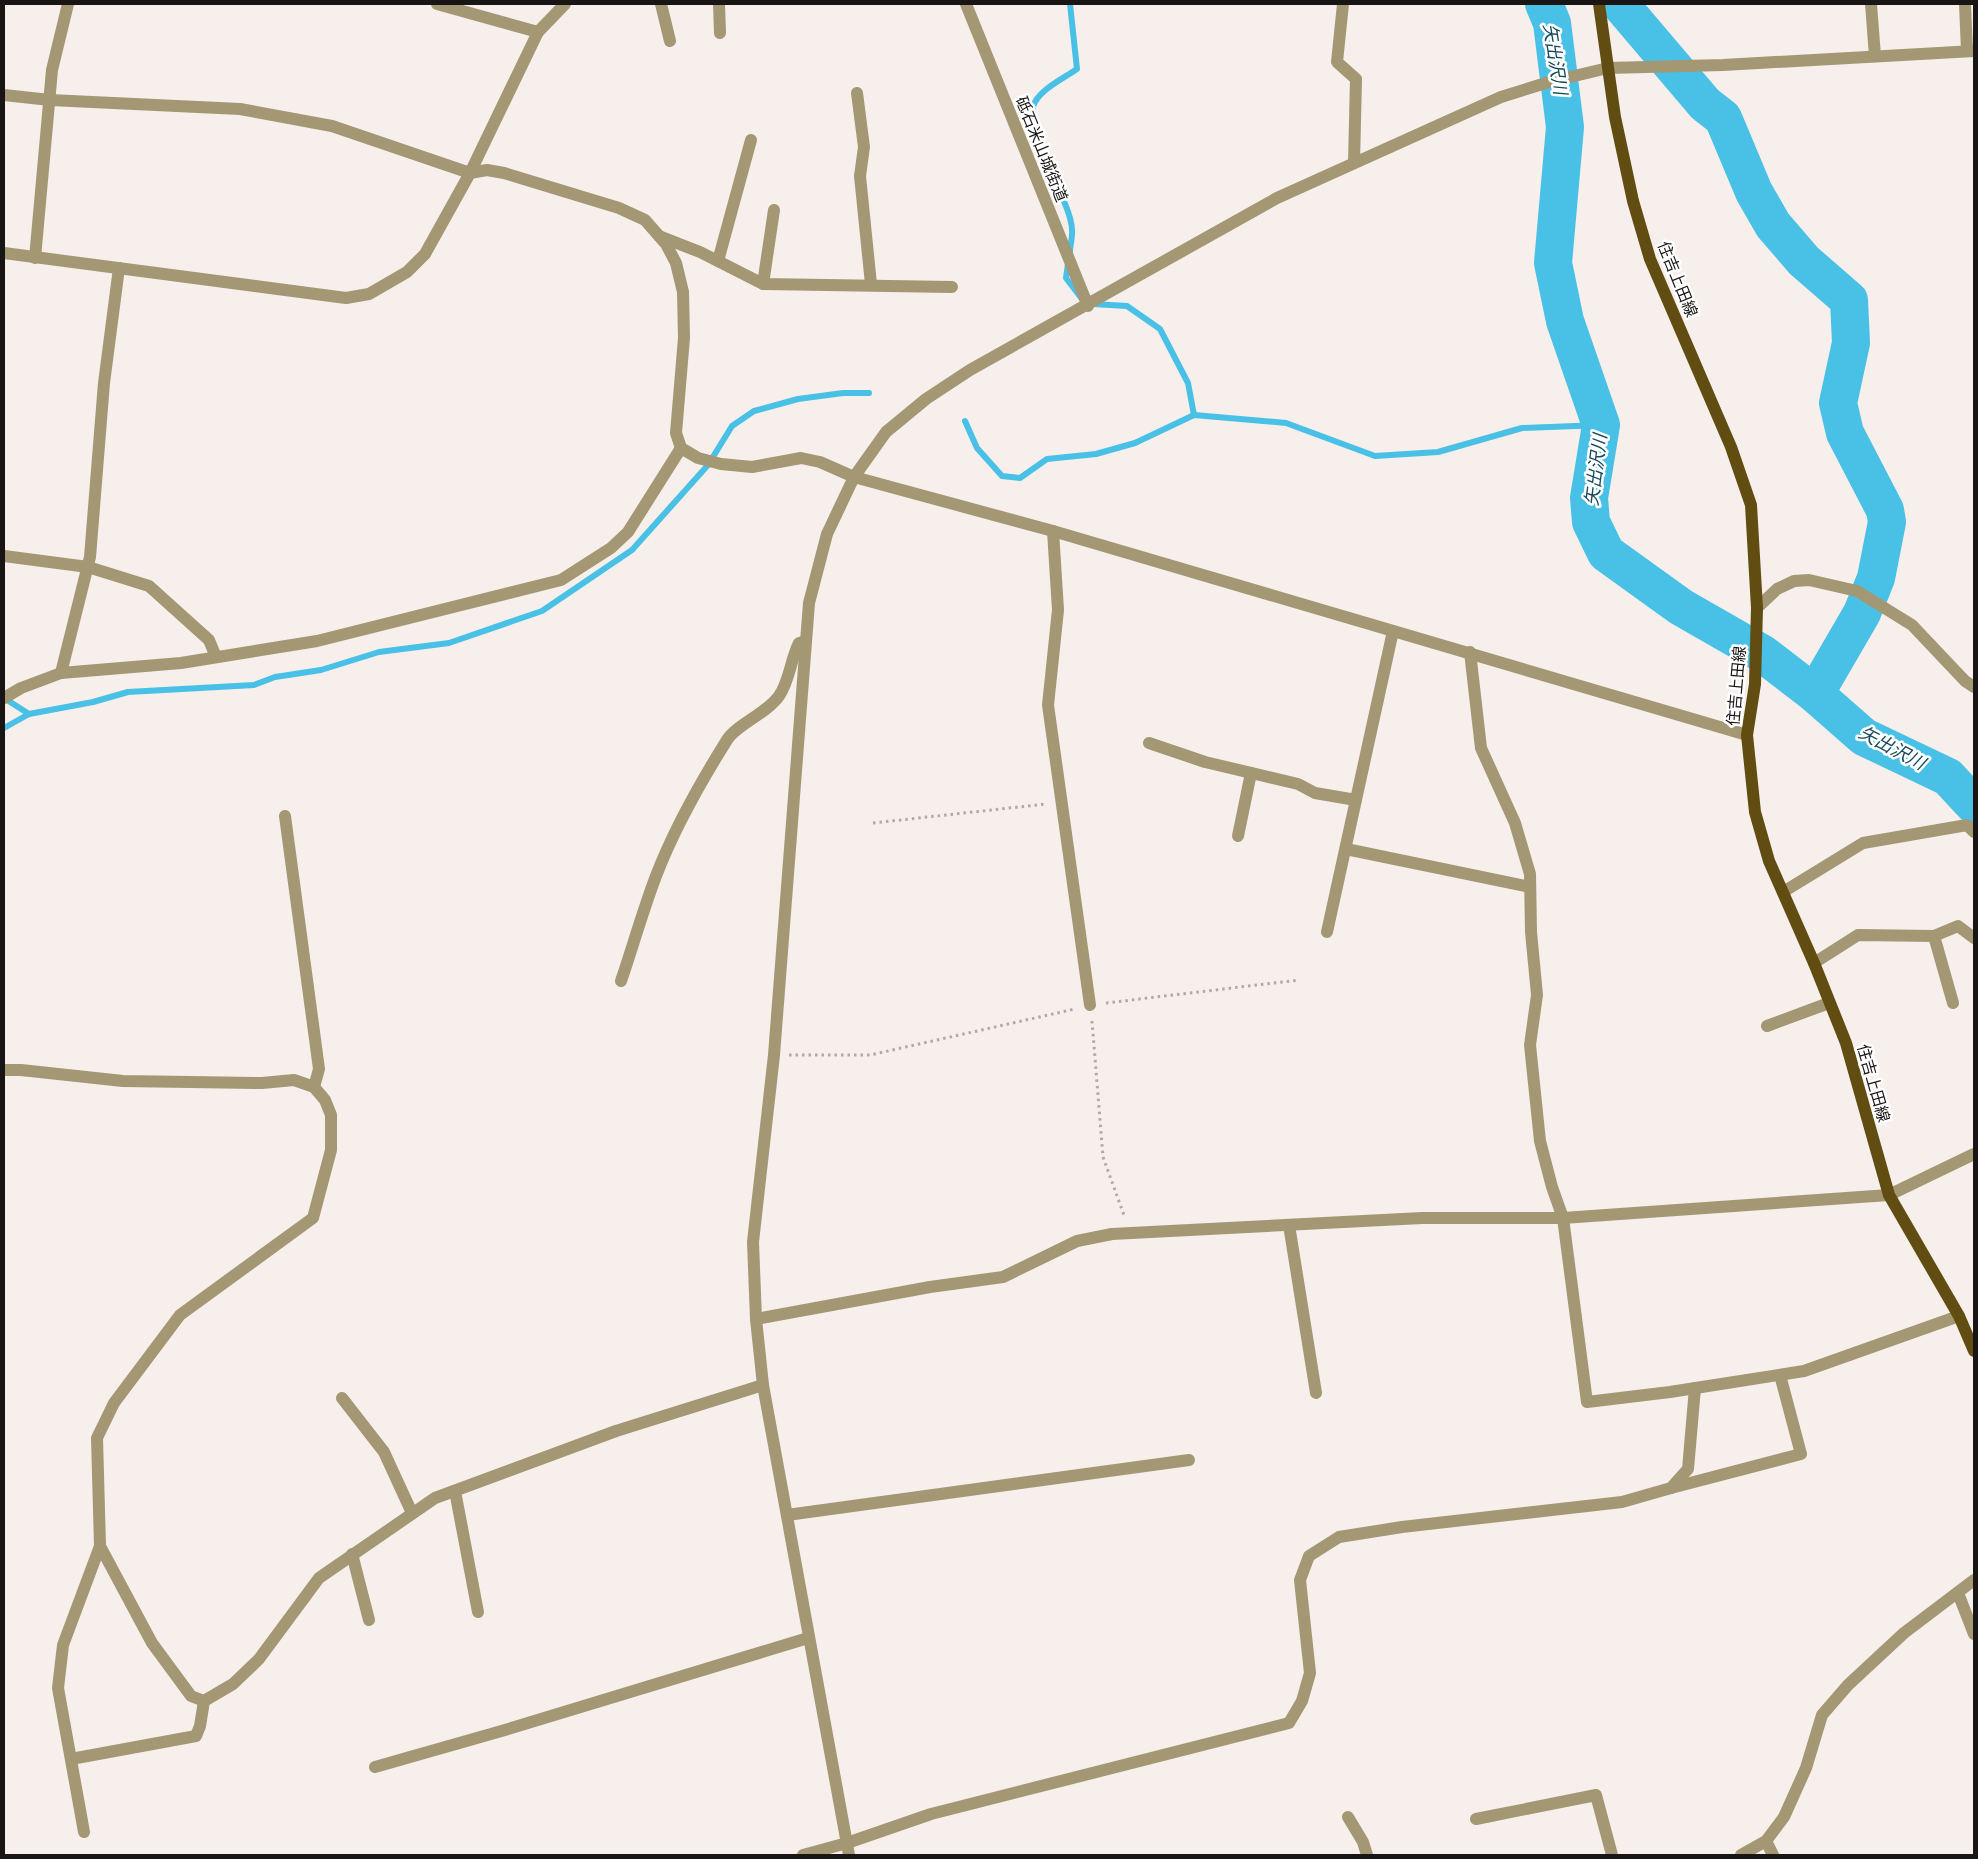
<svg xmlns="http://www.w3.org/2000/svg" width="1978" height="1859" viewBox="0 0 1978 1859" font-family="Spectral,'Noto Sans JP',serif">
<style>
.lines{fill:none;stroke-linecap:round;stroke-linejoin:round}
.stream{stroke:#49c0e5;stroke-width:6}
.river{stroke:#49c0e5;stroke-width:38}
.path{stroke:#b0a9a6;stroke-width:3;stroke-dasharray:2.5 4;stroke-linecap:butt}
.minor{stroke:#a49773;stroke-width:12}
.major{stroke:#614d11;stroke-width:12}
.labels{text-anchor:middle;stroke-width:5;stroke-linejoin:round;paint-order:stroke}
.street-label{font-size:16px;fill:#181514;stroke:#fff}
.water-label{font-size:18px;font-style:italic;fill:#164959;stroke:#fff}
</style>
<rect width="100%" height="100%" fill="#f7efeb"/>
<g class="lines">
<g class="stream">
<path d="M 1070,4 L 1077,69 C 1064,78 1043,88 1035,102 C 1018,132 1070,195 1072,229 C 1073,236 1070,245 1070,252"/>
<path d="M 1068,264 L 1066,278 L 1082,299"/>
<path d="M 1093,304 L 1127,306 L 1160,329 L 1188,383 L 1194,415"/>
<path d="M 965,421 L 977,448 L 1002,476 L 1020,478 L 1047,459 L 1096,454 L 1135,443 L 1194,415 L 1286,423 L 1375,456 L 1438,452 L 1522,428 L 1601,425"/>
<path d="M 4,698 L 29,714"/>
<path d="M 4,728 L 29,714 L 93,702 L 128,692 L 254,685 L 275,677 L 321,670 L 379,652 L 449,643 L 542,611 L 632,550 L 708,465 L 732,426 L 754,411 L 798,399 L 843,393 L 869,393"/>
</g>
<g class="river">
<path d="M 1544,4 L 1552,23 L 1565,127 L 1553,263 L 1565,321 L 1601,425 L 1589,498 L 1591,522 L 1606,553 L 1681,607 L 1763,654 L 1815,694 L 1864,737 L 1948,777 L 1974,805"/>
<path d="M 1620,4 L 1705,104 L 1723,118 L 1754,192 L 1773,225 L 1804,261 L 1849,300 L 1851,343 L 1838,403 L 1845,433 L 1885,510 L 1887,522 L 1876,578 L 1862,613 L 1815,694"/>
</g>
<g class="path">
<path d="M 873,823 L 1046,804"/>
<path d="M 1106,1003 L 1299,980"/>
<path d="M 1092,1021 L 1103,1157 L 1125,1218"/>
<path d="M 789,1055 L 870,1055 L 1075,1009"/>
</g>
<g class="minor">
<path d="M 437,4 L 538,32"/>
<path d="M 661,4 L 670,41"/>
<path d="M 719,4 L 720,33"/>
<path d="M 966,4 L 1088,306"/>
<path d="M 1343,4 L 1337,62 L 1356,79 L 1354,163"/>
<path d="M 1871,4 L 1875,56"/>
<path d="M 1965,4 L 1967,51"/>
<path d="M 857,93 L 864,147 L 860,176 L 871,284"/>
<path d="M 4,95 L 50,100 L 240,109 L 332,126 L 470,173 L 487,170 L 504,173 L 619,208 L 645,220 L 666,244 L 676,263 L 683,292 L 684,338 L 676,433 L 681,448 L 698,458 L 721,464 L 752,467 L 801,458 L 820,462 L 854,477 L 1053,531 L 1747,735"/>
<path d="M 659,236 L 700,252 L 763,284 L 952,287"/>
<path d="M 4,253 L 346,298 L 369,294 L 407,272 L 425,254 L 470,173 L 538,32 L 565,4"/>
<path d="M 35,258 L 52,70 L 68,4"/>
<path d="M 718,261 L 751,140"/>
<path d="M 763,284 L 774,210"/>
<path d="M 1053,531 L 1058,610 L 1048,705 L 1090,1005"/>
<path d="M 4,556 L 88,567 L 149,586 L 209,640 L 216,657"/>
<path d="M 1757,608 L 1777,589 L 1794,581 L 1809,580 L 1857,591 L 1912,625 L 1965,681 L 1974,687"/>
<path d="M 1470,652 L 1481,748 L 1515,823 L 1530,874 L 1531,932 L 1537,995 L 1530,1045 L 1540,1141 L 1552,1187 L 1563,1218 L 1587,1402 L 1670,1392 L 1804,1371 L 1959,1316"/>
<path d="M 61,673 L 90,557 L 104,383 L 119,268"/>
<path d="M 4,698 L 21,688 L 61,673 L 181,663 L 317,641 L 561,580 L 611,548 L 628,532 L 681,448"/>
<path d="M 1149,743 L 1205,762 L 1298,784 L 1315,793 L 1356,800"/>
<path d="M 285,816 L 319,1069 L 314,1087"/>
<path d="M 1238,836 L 1251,773"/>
<path d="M 1346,849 L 1530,887"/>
<path d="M 1783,892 L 1863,843 L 1967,825 L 1974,832"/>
<path d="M 1327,932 L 1393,631"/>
<path d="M 1934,936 L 1958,926 L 1974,938"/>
<path d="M 1814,963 L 1858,935 L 1934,936 L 1953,1003"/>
<path d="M 621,981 C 633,946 643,910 656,876 C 674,829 700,783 727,740 C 736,725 766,714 779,696 C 790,680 790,661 799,643 L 806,641"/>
<path d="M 1767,1026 L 1829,1003"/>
<path d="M 4,1070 L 21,1070 L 123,1081 L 262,1083 L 294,1080 L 314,1087 L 325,1100 L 331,1115 L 331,1150 L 313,1218 L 180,1315 L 114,1403 L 97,1438 L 100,1546 L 63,1645 L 58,1688 L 84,1832"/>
<path d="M 1289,1225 L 1316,1393"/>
<path d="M 756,1319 L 930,1287 L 1003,1277 L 1077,1241 L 1112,1234 L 1422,1218 L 1563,1218 L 1889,1195 L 1974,1154"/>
<path d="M 342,1398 L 384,1452 L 412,1513"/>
<path d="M 1671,1488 L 1801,1454 L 1780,1375"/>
<path d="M 455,1491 L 478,1612"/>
<path d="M 787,1515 L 1189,1460"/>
<path d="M 100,1546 L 152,1643 L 191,1696 L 204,1701 L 233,1684 L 259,1659 L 319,1578 L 435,1498 L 616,1431 L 763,1385"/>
<path d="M 352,1554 L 369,1620"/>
<path d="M 1958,1593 L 1974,1634"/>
<path d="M 71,1759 L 196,1736 L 200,1726 L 204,1701"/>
<path d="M 375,1767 L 505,1730 L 808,1638"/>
<path d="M 1348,1817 L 1363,1842 L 1367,1855"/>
<path d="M 1476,1819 L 1596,1795 L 1612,1855"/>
<path d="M 1766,1841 L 1773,1855"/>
<path d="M 803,1855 L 847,1843 L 931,1814 L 1289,1723 L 1302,1701 L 1310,1673 L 1300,1580 L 1309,1556 L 1339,1537 L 1402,1527 L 1622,1502 L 1671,1488 L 1688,1469 L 1695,1388"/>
<path d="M 849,1855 L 763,1385 L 756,1319 L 753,1242 L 774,1055 L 809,603 L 827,534 L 854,477 L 886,432 L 926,399 L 970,370 L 1277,198 L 1501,97 L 1549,82 L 1608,68 L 1723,65 L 1974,51"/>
<path d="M 1741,1855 L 1766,1841 L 1784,1817 L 1806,1768 L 1822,1715 L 1848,1685 L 1904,1633 L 1974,1580"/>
</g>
<path class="major" d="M 1599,4 L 1615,117 L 1633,201 L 1650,259 L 1731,447 L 1751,505 L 1757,608 L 1755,684 L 1747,735 L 1755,812 L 1769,861 L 1814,963 L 1846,1043 L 1889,1195 L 1959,1316 L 1974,1351"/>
</g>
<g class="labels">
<g class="street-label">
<text transform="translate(1042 149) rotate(68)" y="6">砥石米山城街道</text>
<text transform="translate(1678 279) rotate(68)" y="6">住吉上田線</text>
<text transform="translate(1736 686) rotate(-85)" y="6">住吉上田線</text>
<text transform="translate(1874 1083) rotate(74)" y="6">住吉上田線</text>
</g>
<g class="water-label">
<text transform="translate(1555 59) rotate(81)" y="6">矢出沢川</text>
<text transform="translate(1596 470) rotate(-83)" y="6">矢出沢川</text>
<text transform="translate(1892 748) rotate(28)" y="6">矢出沢川</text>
</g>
</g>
<rect width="1978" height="1859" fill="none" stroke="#181514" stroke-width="10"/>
</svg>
